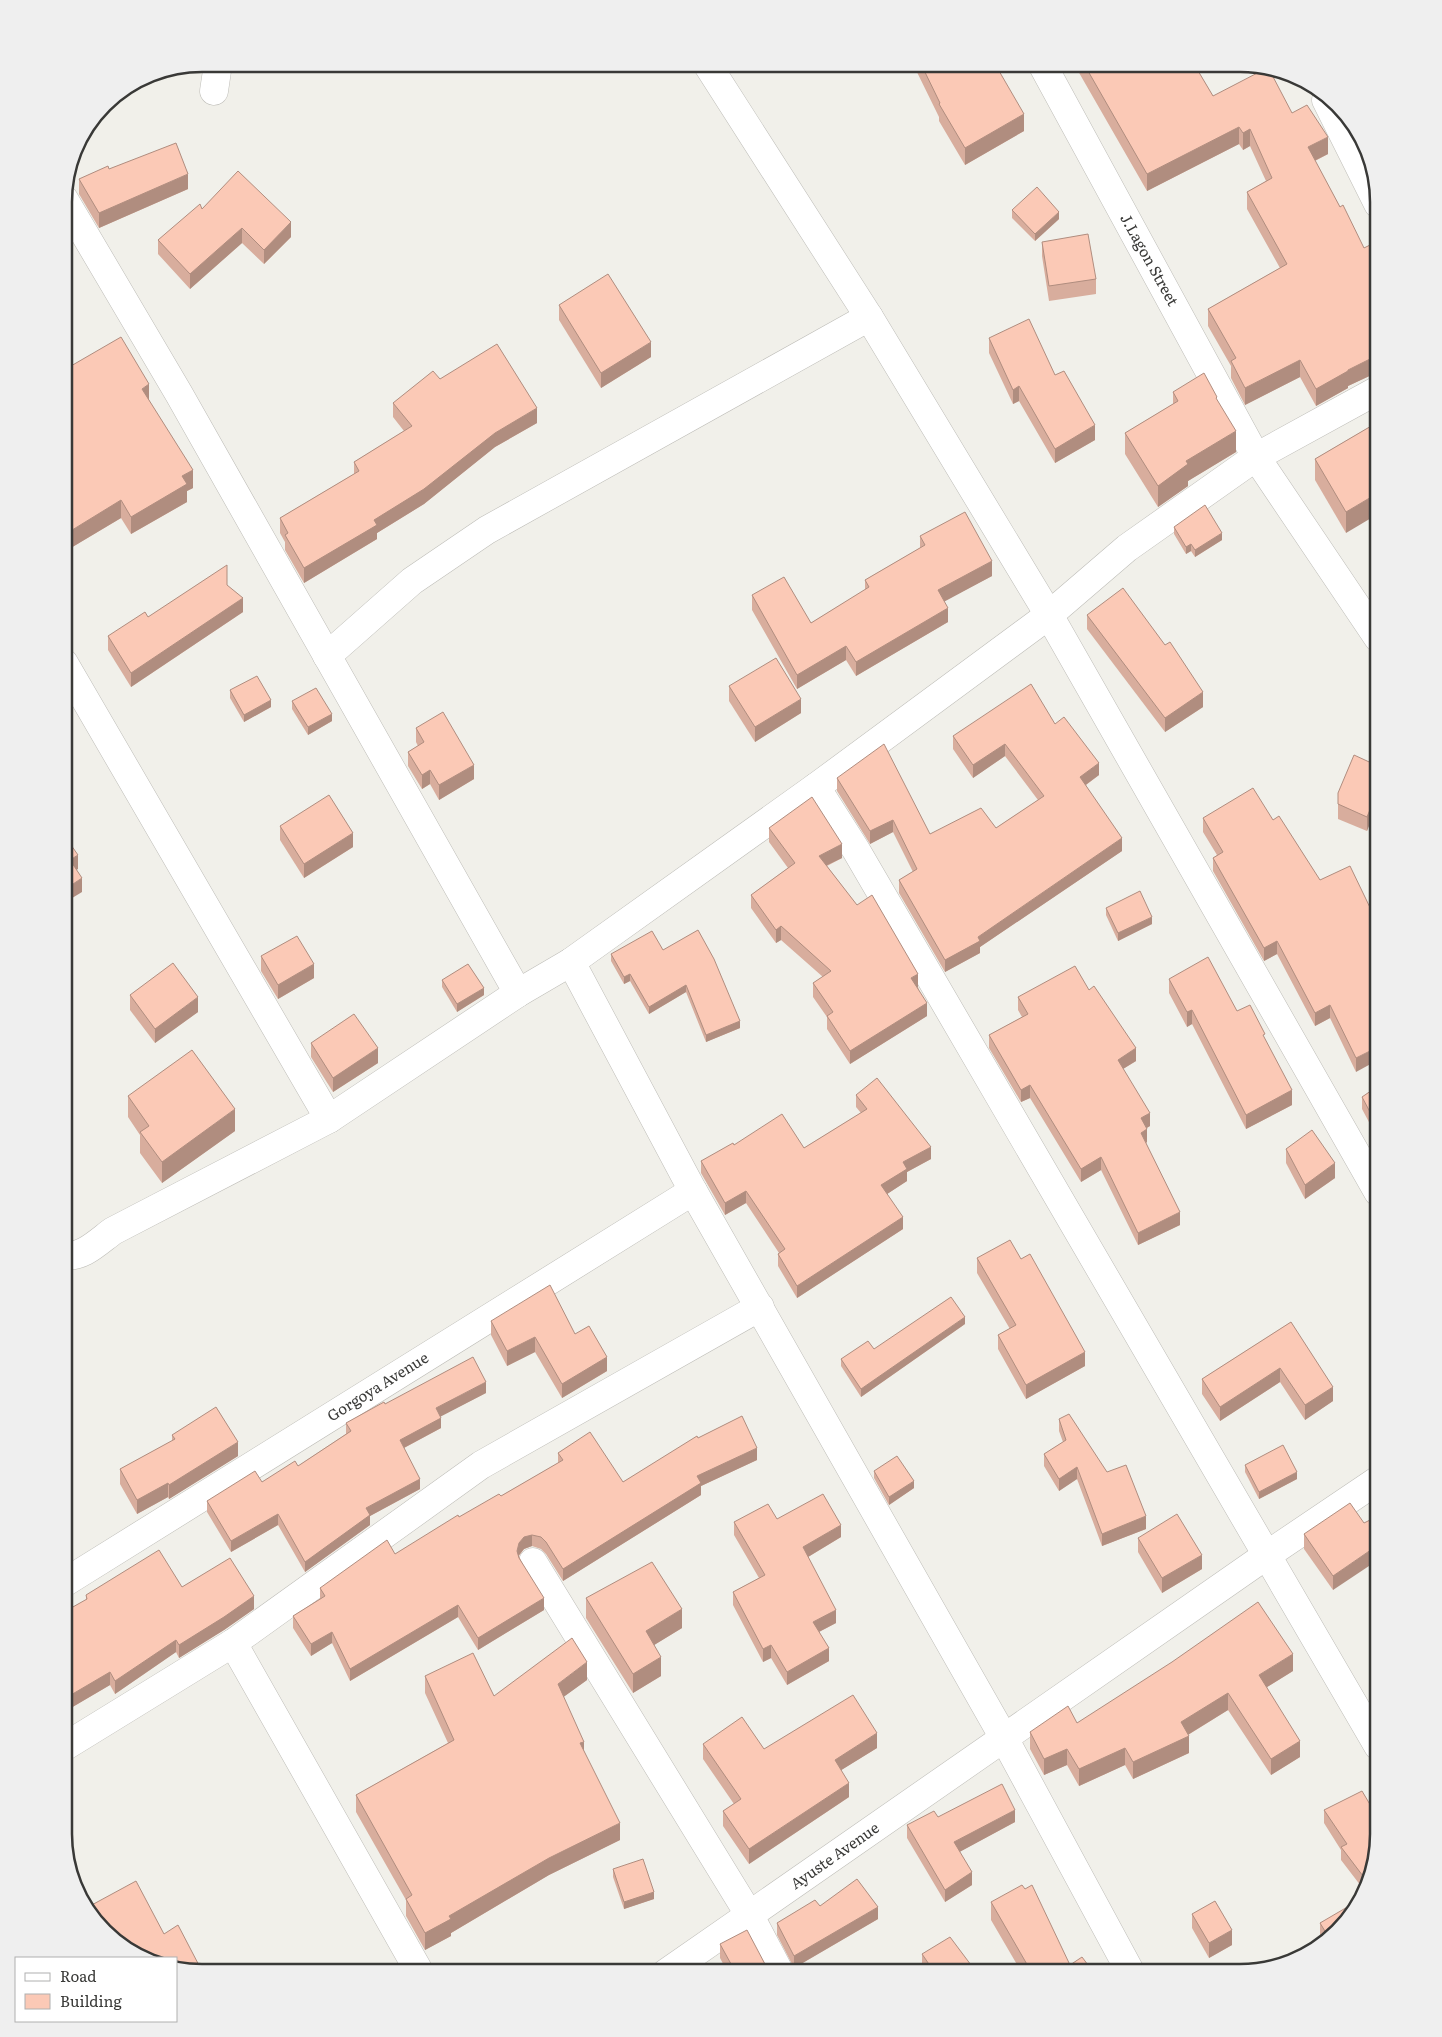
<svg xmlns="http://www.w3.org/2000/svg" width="1442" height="2037" viewBox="0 0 1442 2037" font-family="Literata,serif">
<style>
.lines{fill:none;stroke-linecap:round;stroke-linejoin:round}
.minor-casing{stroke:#bebdb8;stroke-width:29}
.minor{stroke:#fff;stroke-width:28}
.wall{fill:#d8ad9d}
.shaded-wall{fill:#b08d7f}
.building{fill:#fbc9b6;stroke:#b08d7f}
.labels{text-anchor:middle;stroke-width:5;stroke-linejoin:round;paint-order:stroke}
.street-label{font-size:15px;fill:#393937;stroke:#fff}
.rim{fill:none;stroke:#393937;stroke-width:2.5}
</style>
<rect width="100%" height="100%" fill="#f1f0ea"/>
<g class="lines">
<g class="minor-casing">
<g id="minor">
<path d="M 707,64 L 869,317 L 1049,615 L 1378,1192"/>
<path d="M 1042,64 L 1256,457 L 1378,638"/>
<path d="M 214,91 L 218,64"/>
<path d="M 1326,100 L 1378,204"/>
<path d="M 64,199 L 179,394 L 518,993"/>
<path d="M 327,656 L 412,581 L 487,530 L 869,317"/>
<path d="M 64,663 L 329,1119"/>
<path d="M 816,787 L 856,850 L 1378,1746"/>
<path d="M 571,962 L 693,1191 L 1004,1738 L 1131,1973"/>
<path d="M 64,1255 C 82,1259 99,1241 113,1231 L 329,1119 L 518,993 L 571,962 L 816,787 L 1049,615 L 1127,548 L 1256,457 L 1378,390"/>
<path d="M 533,1562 L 750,1916 L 780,1973"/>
<path d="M 64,1583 L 693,1191"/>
<path d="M 233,1643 L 420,1973"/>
<path d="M 64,1747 L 233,1643 L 481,1465 L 760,1307"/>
<path d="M 666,1973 L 1267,1555 L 1378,1480"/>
</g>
</g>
<use href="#minor" class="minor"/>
</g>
<g class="wall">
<path d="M 913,64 L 995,64 L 1024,131 L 965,165 L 939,121 L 939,117 Z"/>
<path d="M 1074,64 L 1194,64 L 1213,96 L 1292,113 L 1328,154 L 1315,161 L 1340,207 L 1364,248 L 1378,264 L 1378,372 L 1348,386 L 1348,388 L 1316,406 L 1300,377 L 1245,405 L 1231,378 L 1231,366 L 1208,326 L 1208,309 L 1280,268 L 1247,209 L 1247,192 L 1266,181 L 1250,146 L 1243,150 L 1239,144 L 1147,191 Z"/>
<path d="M 109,169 L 188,189 L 99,228 L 79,194 L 79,179 Z"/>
<path d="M 202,209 L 291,237 L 264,264 L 242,243 L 190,289 L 158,254 L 158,240 Z"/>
<path d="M 1012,210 L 1059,219 L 1035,241 L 1012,218 Z"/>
<path d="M 1042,242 L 1096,279 L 1096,294 L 1049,301 L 1042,256 Z"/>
<path d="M 559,305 L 651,357 L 601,388 L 559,320 Z"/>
<path d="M 989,338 L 1055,375 L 1095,440 L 1055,463 L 1019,401 L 1013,404 L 989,353 Z"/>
<path d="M 440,379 L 537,423 L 495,447 L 424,504 L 377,533 L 377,539 L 304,583 L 285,550 L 285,542 L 280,533 L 280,518 L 354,474 L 354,462 L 404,431 L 393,417 L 393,403 Z"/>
<path d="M 1173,392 L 1217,401 L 1236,452 L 1188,481 L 1188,486 L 1158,507 L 1125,454 L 1125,433 L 1173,404 Z"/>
<path d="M 149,400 L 193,488 L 187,491 L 187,502 L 131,534 L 121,518 L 64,552 Z"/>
<path d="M 1378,422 L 1346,533 L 1315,480 L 1315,459 Z"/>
<path d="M 1174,527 L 1222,540 L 1195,557 L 1191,551 L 1186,554 L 1174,534 Z"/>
<path d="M 920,536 L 992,576 L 944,601 L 948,622 L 856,676 L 846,660 L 797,689 L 752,610 L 752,595 L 811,623 L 865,590 L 865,580 L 920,548 Z"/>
<path d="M 227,585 L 243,612 L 131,687 L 108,650 L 108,636 L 148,617 Z"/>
<path d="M 1087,615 L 1203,707 L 1165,732 L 1087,629 Z"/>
<path d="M 729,686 L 801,713 L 755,742 L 729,701 Z"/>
<path d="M 230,690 L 271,707 L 244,722 L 230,698 Z"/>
<path d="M 292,701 L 332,721 L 308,735 L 292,709 Z"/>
<path d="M 1055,724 L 1099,775 L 1086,785 L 1122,851 L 980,947 L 980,953 L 945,972 L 899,893 L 899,880 L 913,872 L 893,832 L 870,844 L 837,791 L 837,778 L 930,834 L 996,828 L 1038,800 L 1005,756 L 973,778 L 953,749 L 953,736 Z"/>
<path d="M 416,728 L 474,779 L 439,800 L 430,784 L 422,789 L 408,766 L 408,752 L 418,746 L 416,742 Z"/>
<path d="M 1378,742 L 1378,766 L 1376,762 L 1376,747 Z"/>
<path d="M 1378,766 L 1367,831 L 1338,819 L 1338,793 Z"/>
<path d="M 1203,818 L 1273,820 L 1320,880 L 1377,922 L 1356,1072 L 1330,1018 L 1315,1026 L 1277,954 L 1264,961 L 1213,871 L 1213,858 L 1217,855 L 1203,832 Z"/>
<path d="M 280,826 L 353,847 L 304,878 L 280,840 Z"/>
<path d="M 769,828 L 842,858 L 827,866 L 918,987 L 927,1016 L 850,1064 L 827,1029 L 827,1017 L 813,997 L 813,983 L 823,977 L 781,940 L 776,943 L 751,908 L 751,895 L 788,868 L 769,842 Z"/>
<path d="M 1106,908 L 1152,924 L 1118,941 L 1106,915 Z"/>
<path d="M 663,950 L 740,1028 L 706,1042 L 686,992 L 649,1014 L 630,981 L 624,984 L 611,961 L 611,954 Z"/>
<path d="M 261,956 L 314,978 L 278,999 L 261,971 Z"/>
<path d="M 1169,979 L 1237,1011 L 1265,1039 L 1292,1105 L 1246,1129 L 1192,1024 L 1187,1027 L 1169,993 Z"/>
<path d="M 442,980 L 484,995 L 457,1012 L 442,987 Z"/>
<path d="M 1089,990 L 1136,1061 L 1123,1069 L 1150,1126 L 1147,1128 L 1147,1142 L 1146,1143 L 1180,1225 L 1138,1245 L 1101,1170 L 1081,1182 L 1030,1098 L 1021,1102 L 989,1048 L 989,1035 L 1022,1017 L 1018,1010 L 1018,997 Z"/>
<path d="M 130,995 L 198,1012 L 155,1043 L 130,1010 Z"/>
<path d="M 311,1043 L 378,1063 L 333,1092 L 311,1057 Z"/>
<path d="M 1378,1086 L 1378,1139 L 1362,1109 L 1362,1097 Z"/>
<path d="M 856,1095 L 931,1159 L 907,1172 L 907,1181 L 887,1194 L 903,1229 L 797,1298 L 778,1266 L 778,1254 L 779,1253 L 746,1203 L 725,1215 L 701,1173 L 701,1161 L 734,1145 L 804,1148 L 861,1113 L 856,1107 Z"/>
<path d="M 128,1096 L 235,1131 L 162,1183 L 140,1153 L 140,1135 L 128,1117 Z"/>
<path d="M 1286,1149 L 1335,1178 L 1305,1199 L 1286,1163 Z"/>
<path d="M 977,1258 L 1085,1366 L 1026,1399 L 998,1349 L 998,1335 L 1010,1329 L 977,1273 Z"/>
<path d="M 491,1321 L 575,1334 L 607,1371 L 562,1398 L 535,1352 L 507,1366 L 491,1335 Z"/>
<path d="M 1291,1322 L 1333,1401 L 1305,1420 L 1280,1382 L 1220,1421 L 1202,1394 L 1202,1379 Z"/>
<path d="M 965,1324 L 861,1397 L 841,1366 L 841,1359 Z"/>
<path d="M 486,1393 L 440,1416 L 441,1428 L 404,1448 L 420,1489 L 370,1516 L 370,1525 L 305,1572 L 278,1525 L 231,1552 L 207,1512 L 207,1501 L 262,1482 L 298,1466 L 346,1434 L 346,1423 L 385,1404 Z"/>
<path d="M 1059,1419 L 1107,1472 L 1146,1529 L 1102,1546 L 1077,1479 L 1059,1491 L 1044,1466 L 1044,1454 L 1063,1442 L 1059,1431 Z"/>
<path d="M 172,1435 L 238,1456 L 169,1499 L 168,1497 L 137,1514 L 120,1484 L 120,1469 L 172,1441 Z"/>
<path d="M 698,1438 L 757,1460 L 701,1486 L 701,1495 L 563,1581 L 546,1554 L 541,1549 L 532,1546 L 524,1549 L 519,1556 L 544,1610 L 478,1650 L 458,1617 L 350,1681 L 332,1643 L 311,1656 L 293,1628 L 293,1616 L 320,1599 L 320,1588 L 395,1554 L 459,1517 L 501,1496 L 558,1463 L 558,1453 L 623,1482 Z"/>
<path d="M 1245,1465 L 1297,1479 L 1259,1499 L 1245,1472 Z"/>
<path d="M 874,1471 L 914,1488 L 889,1505 L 874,1478 Z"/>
<path d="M 777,1519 L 841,1537 L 808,1557 L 836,1623 L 819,1632 L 829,1661 L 787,1685 L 771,1658 L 763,1662 L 733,1605 L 733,1592 L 759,1578 L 734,1535 L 734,1522 Z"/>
<path d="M 1364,1523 L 1333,1590 L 1304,1549 L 1304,1534 Z"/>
<path d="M 1138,1538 L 1202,1569 L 1162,1593 L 1138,1552 Z"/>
<path d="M 182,1587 L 254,1609 L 224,1630 L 179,1658 L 176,1652 L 115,1694 L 110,1685 L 64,1712 L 64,1612 L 86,1600 L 86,1595 Z"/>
<path d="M 586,1598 L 682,1628 L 654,1645 L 661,1676 L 633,1693 L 586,1618 Z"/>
<path d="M 1293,1671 L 1267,1687 L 1300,1757 L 1271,1775 L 1228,1710 L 1188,1735 L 1189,1753 L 1133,1779 L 1125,1765 L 1079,1786 L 1067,1765 L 1044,1775 L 1030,1749 L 1030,1732 L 1077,1723 Z"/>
<path d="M 425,1676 L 494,1696 L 587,1680 L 563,1697 L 584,1751 L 620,1840 L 549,1875 L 451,1933 L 451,1936 L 425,1950 L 406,1916 L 406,1900 L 356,1812 L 356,1795 L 448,1743 L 425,1693 Z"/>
<path d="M 703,1744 L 764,1749 L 877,1748 L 841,1770 L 849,1797 L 749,1864 L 723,1826 L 723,1811 L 734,1804 L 703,1759 Z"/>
<path d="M 1324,1810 L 1378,1835 L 1364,1890 L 1341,1860 L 1341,1850 L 1324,1823 Z"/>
<path d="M 938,1817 L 1015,1822 L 959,1852 L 972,1885 L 945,1902 L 907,1838 L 907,1825 Z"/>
<path d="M 613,1869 L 654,1899 L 624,1909 L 613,1877 Z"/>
<path d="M 991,1902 L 1070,1965 L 1094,1973 L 1022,1973 L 991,1920 Z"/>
<path d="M 1360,1904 L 1323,1941 L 1320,1937 L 1320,1923 Z"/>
<path d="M 820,1906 L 878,1919 L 794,1968 L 777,1935 L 777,1923 Z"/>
<path d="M 1192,1914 L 1232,1945 L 1209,1958 L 1192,1928 Z"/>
<path d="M 720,1944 L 766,1966 L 771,1971 L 776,1973 L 728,1973 L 720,1958 Z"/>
<path d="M 922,1954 L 977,1973 L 922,1973 Z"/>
</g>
<g class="shaded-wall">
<path d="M 1024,114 L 1024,131 L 965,165 L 965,148 Z"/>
<path d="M 1239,127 L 1239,144 L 1147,191 L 1147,174 Z"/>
<path d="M 1250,129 L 1250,146 L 1243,150 L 1243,133 Z"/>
<path d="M 1328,137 L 1328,154 L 1308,164 L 1308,147 Z"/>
<path d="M 188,174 L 188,189 L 99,228 L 99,213 Z"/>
<path d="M 1059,212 L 1059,219 L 1035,241 L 1035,234 Z"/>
<path d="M 291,222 L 291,237 L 264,264 L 264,250 Z"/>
<path d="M 242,228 L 242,243 L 190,289 L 190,274 Z"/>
<path d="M 651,342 L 651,357 L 601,388 L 601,373 Z"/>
<path d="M 1378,355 L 1378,372 L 1348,386 L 1348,388 L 1316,406 L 1316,389 L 1348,370 Z"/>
<path d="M 1300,360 L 1300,377 L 1245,405 L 1245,388 Z"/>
<path d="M 149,384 L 149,402 L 142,389 Z"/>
<path d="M 1019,386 L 1019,401 L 1013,404 L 1013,390 Z"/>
<path d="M 537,408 L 537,423 L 495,447 L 424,504 L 377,533 L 377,539 L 304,583 L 304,568 L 495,433 Z"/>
<path d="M 1095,425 L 1095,440 L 1055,463 L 1055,449 Z"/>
<path d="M 1236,431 L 1236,452 L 1188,481 L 1188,486 L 1158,507 L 1158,486 L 1186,461 Z"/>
<path d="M 193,470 L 193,488 L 187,491 L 187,502 L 131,534 L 131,517 L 182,476 Z"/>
<path d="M 1378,493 L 1378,514 L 1346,533 L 1346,512 Z"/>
<path d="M 121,500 L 121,518 L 64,552 L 64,535 Z"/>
<path d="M 1222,533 L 1222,540 L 1195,557 L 1195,550 Z"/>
<path d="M 1191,544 L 1191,551 L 1186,554 L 1186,547 Z"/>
<path d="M 992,561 L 992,576 L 938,605 L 938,590 Z"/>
<path d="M 243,598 L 243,612 L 131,687 L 131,673 Z"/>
<path d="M 948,608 L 948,622 L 856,676 L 856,662 Z"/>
<path d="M 846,646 L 846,660 L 797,689 L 797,675 Z"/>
<path d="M 1203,692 L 1203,707 L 1165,732 L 1165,718 Z"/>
<path d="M 801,699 L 801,713 L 755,742 L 755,727 Z"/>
<path d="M 271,700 L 271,707 L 244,722 L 244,715 Z"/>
<path d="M 332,714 L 332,721 L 308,735 L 308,727 Z"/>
<path d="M 1005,744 L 1005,756 L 973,778 L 973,765 Z"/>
<path d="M 1099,763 L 1099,775 L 1080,789 L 1080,777 Z"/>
<path d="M 474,765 L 474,779 L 439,800 L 439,785 Z"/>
<path d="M 430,770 L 430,784 L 422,789 L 422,775 Z"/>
<path d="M 1378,790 L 1378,805 L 1367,831 L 1367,817 Z"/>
<path d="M 893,820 L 893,832 L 870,844 L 870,831 Z"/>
<path d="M 353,833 L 353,847 L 304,878 L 304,864 Z"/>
<path d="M 1122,838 L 1122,851 L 980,947 L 980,953 L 945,972 L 945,960 L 978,937 Z"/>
<path d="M 842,844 L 842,858 L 819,869 L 819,856 Z"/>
<path d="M 78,855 L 78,869 L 70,874 L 70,860 Z"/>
<path d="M 82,878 L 82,892 L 64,903 L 64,890 Z"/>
<path d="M 1152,917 L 1152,924 L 1118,941 L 1118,933 Z"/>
<path d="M 781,926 L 781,940 L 776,943 L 776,930 Z"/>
<path d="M 1277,941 L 1277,954 L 1264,961 L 1264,948 Z"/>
<path d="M 314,964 L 314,978 L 278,999 L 278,985 Z"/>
<path d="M 630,974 L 630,981 L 624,984 L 624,977 Z"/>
<path d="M 918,974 L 918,987 L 911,991 L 911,978 Z"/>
<path d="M 686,985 L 686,992 L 649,1014 L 649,1007 Z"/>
<path d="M 484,988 L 484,995 L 457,1012 L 457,1004 Z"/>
<path d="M 198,997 L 198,1012 L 155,1043 L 155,1029 Z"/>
<path d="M 927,1003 L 927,1016 L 850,1064 L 850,1051 Z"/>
<path d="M 1330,1005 L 1330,1018 L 1315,1026 L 1315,1013 Z"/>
<path d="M 1192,1010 L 1192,1024 L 1187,1027 L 1187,1012 Z"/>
<path d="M 740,1021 L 740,1028 L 706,1042 L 706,1035 Z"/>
<path d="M 1378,1047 L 1378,1060 L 1356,1072 L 1356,1058 Z"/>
<path d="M 378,1048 L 378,1063 L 333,1092 L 333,1078 Z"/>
<path d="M 1136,1048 L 1136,1061 L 1118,1072 L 1118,1060 Z"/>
<path d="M 72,1075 L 72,1089 L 64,1093 L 64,1079 Z"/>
<path d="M 1030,1085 L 1030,1098 L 1021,1102 L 1021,1090 Z"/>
<path d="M 1292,1090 L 1292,1105 L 1246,1129 L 1246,1115 Z"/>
<path d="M 235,1109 L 235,1131 L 162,1183 L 162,1162 Z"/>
<path d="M 1150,1113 L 1150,1126 L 1141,1131 L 1141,1118 Z"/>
<path d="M 1147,1129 L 1147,1142 L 1141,1146 L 1141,1133 Z"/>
<path d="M 931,1147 L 931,1159 L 907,1172 L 907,1181 L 881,1198 L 881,1185 L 903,1162 Z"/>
<path d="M 1101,1157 L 1101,1170 L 1081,1182 L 1081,1169 Z"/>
<path d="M 1335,1163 L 1335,1178 L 1305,1199 L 1305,1185 Z"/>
<path d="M 746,1191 L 746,1203 L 725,1215 L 725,1203 Z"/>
<path d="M 1180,1212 L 1180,1225 L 1138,1245 L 1138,1233 Z"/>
<path d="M 903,1217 L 903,1229 L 797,1298 L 797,1286 Z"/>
<path d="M 965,1317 L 965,1324 L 861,1397 L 861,1389 Z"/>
<path d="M 535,1337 L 535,1352 L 507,1366 L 507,1351 Z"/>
<path d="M 1085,1352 L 1085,1366 L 1026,1399 L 1026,1385 Z"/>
<path d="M 607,1357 L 607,1371 L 562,1398 L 562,1384 Z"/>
<path d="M 1280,1368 L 1280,1382 L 1220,1421 L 1220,1407 Z"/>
<path d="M 486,1382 L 486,1393 L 436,1419 L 436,1408 Z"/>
<path d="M 1333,1387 L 1333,1401 L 1305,1420 L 1305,1405 Z"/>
<path d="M 441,1418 L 441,1428 L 400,1450 L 400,1440 Z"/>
<path d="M 238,1442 L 238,1456 L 169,1499 L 169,1485 Z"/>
<path d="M 757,1448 L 757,1460 L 701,1486 L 701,1495 L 563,1581 L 563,1569 L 697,1476 Z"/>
<path d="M 1077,1467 L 1077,1479 L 1059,1491 L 1059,1479 Z"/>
<path d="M 1297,1472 L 1297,1479 L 1259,1499 L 1259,1492 Z"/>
<path d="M 420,1479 L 420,1489 L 370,1516 L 370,1525 L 305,1572 L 305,1562 L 366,1508 Z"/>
<path d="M 914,1481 L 914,1488 L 889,1505 L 889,1497 Z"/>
<path d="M 168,1483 L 168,1497 L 137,1514 L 137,1500 Z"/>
<path d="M 278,1514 L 278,1525 L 231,1552 L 231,1541 Z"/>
<path d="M 1146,1516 L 1146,1529 L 1102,1546 L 1102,1534 Z"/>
<path d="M 841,1525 L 841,1537 L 803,1560 L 803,1547 Z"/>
<path d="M 70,1530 L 70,1542 L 64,1549 L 64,1536 Z"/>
<path d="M 532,1535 L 532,1546 L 524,1549 L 519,1555 L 517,1563 L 517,1551 L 519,1543 L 524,1537 Z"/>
<path d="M 1378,1545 L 1378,1560 L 1333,1590 L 1333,1576 Z"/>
<path d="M 65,1550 L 65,1563 L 64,1564 L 64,1551 Z"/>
<path d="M 1202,1555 L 1202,1569 L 1162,1593 L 1162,1578 Z"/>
<path d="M 254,1596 L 254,1609 L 224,1630 L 179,1658 L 179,1645 Z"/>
<path d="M 544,1598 L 544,1610 L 478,1650 L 478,1638 Z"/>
<path d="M 458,1605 L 458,1617 L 350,1681 L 350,1669 Z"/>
<path d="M 682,1609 L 682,1628 L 646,1650 L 646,1631 Z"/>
<path d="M 836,1610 L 836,1623 L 813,1635 L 813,1622 Z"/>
<path d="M 332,1632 L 332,1643 L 311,1656 L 311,1644 Z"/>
<path d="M 176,1640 L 176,1652 L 115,1694 L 115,1681 Z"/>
<path d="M 771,1645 L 771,1658 L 763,1662 L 763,1649 Z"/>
<path d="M 829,1648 L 829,1661 L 787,1685 L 787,1672 Z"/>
<path d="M 1293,1654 L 1293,1671 L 1259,1692 L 1259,1675 Z"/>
<path d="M 661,1657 L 661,1676 L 633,1693 L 633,1674 Z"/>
<path d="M 587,1662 L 587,1680 L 558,1701 L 558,1684 Z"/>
<path d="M 110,1672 L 110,1685 L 64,1712 L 64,1699 Z"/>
<path d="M 1228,1693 L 1228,1710 L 1181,1739 L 1181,1722 Z"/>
<path d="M 877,1733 L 877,1748 L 835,1774 L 835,1760 Z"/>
<path d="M 1189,1736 L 1189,1753 L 1133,1779 L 1133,1762 Z"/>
<path d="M 1300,1741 L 1300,1757 L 1271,1775 L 1271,1759 Z"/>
<path d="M 584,1742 L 584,1759 L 580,1743 Z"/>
<path d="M 1125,1748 L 1125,1765 L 1079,1786 L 1079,1769 Z"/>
<path d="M 1067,1749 L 1067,1765 L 1044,1775 L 1044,1759 Z"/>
<path d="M 849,1783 L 849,1797 L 749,1864 L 749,1849 Z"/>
<path d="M 1015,1810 L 1015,1822 L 954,1855 L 954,1842 Z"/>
<path d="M 620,1823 L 620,1840 L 549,1875 L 451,1933 L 451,1936 L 425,1950 L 425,1933 L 449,1916 L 549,1858 Z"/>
<path d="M 77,1870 L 76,1882 L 74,1871 Z"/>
<path d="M 972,1872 L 972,1885 L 945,1902 L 945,1890 Z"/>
<path d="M 654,1892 L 654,1899 L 624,1909 L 624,1902 Z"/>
<path d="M 878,1907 L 878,1919 L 794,1968 L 794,1956 Z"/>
<path d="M 1232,1930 L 1232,1945 L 1209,1958 L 1209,1943 Z"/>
</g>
<g class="building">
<path d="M 921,64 L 995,64 L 1024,114 L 965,148 L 939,104 L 940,103 Z"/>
<path d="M 1084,64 L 1194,64 L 1213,96 L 1265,69 L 1270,71 L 1292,113 L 1307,105 L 1328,137 L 1308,147 L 1340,207 L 1343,205 L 1364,248 L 1370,245 L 1378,264 L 1378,355 L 1348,370 L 1348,371 L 1316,389 L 1300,360 L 1245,388 L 1231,361 L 1236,358 L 1208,309 L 1287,264 L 1247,192 L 1272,178 L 1250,129 L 1243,133 L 1239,127 L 1147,174 Z"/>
<path d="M 176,143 L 188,174 L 99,213 L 79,179 L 108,166 L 109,169 Z"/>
<path d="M 238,171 L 291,222 L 264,250 L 242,228 L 190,274 L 158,240 L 200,204 L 202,209 Z"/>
<path d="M 1037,187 L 1059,212 L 1035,234 L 1012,210 Z"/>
<path d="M 1088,234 L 1096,279 L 1049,286 L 1042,242 Z"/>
<path d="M 608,274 L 651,342 L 601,373 L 559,305 Z"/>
<path d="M 1029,319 L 1055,375 L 1064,371 L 1095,425 L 1055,449 L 1019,386 L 1013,390 L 989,338 Z"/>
<path d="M 121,337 L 149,384 L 142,389 L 193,470 L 182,476 L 187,484 L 131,517 L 121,500 L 64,535 L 64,370 Z"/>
<path d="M 497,344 L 537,408 L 495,433 L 424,489 L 374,520 L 377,525 L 304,568 L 285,535 L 288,533 L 280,518 L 359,471 L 354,462 L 412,426 L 393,403 L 433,371 L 440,379 Z"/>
<path d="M 1204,373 L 1217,397 L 1216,398 L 1236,431 L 1186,461 L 1188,464 L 1158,486 L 1125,433 L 1178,401 L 1173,392 Z"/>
<path d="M 1378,422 L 1378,493 L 1346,512 L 1315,459 Z"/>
<path d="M 1205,505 L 1222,533 L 1195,550 L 1191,544 L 1186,547 L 1174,527 Z"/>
<path d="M 965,512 L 992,561 L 938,590 L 948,608 L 856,662 L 846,646 L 797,675 L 752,595 L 784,577 L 811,623 L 869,587 L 865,580 L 925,545 L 920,536 Z"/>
<path d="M 227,565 L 227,585 L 243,598 L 131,673 L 108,636 L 145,612 L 148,617 Z"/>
<path d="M 1123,588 L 1165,645 L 1170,642 L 1203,692 L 1165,718 L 1087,615 Z"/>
<path d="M 776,658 L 801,699 L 755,727 L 729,686 Z"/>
<path d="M 257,676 L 271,700 L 244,715 L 230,690 Z"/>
<path d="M 1031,684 L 1055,724 L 1064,717 L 1099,763 L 1080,777 L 1122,838 L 978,937 L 980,941 L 945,960 L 899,880 L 917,869 L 893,820 L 870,831 L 837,778 L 884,744 L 930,834 L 981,808 L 996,828 L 1044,796 L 1005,744 L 973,765 L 953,736 Z"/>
<path d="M 316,688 L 332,714 L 308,727 L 292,701 Z"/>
<path d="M 443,712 L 474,765 L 439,785 L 430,770 L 422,775 L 408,752 L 424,742 L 416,728 Z"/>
<path d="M 1378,742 L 1378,751 L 1376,747 Z"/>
<path d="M 1354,755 L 1378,766 L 1378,790 L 1367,817 L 1338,804 L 1338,793 Z"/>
<path d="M 1253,788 L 1273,820 L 1279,816 L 1320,880 L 1350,866 L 1377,922 L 1378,922 L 1378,1047 L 1356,1058 L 1330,1005 L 1315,1013 L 1277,941 L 1264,948 L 1213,858 L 1223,852 L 1203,818 Z"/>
<path d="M 329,795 L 353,833 L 304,864 L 280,826 Z"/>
<path d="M 812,797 L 842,844 L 819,856 L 857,905 L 872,895 L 918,974 L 911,978 L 927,1003 L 850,1051 L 827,1016 L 833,1012 L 813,983 L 831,971 L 781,926 L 776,930 L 751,895 L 795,863 L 769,828 Z"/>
<path d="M 64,835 L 78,855 L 70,860 L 82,878 L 64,890 Z"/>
<path d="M 1140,891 L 1152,917 L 1118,933 L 1106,908 Z"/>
<path d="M 698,930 L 714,959 L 740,1021 L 706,1035 L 686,985 L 649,1007 L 630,974 L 624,977 L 611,954 L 652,931 L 663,950 Z"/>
<path d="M 297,936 L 314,964 L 278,985 L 261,956 Z"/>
<path d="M 1208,957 L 1237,1011 L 1250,1005 L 1265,1034 L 1263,1035 L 1292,1090 L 1246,1115 L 1192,1010 L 1187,1012 L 1169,979 Z"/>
<path d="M 173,963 L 198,997 L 155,1029 L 130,995 Z"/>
<path d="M 468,964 L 484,988 L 457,1004 L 442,980 Z"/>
<path d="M 1075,966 L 1089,990 L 1094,986 L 1136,1048 L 1118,1060 L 1150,1113 L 1141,1118 L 1147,1129 L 1141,1133 L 1180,1212 L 1138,1233 L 1101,1157 L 1081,1169 L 1030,1085 L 1021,1090 L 989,1035 L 1028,1014 L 1018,997 Z"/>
<path d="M 354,1014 L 378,1048 L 333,1078 L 311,1043 Z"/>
<path d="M 192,1050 L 235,1109 L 162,1162 L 140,1132 L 149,1126 L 128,1096 Z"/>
<path d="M 64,1058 L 72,1075 L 64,1079 Z"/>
<path d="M 877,1078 L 931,1147 L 903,1162 L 907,1169 L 881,1185 L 903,1217 L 797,1286 L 778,1254 L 785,1249 L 746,1191 L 725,1203 L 701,1161 L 733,1143 L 734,1145 L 782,1114 L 804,1148 L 867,1109 L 856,1095 Z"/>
<path d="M 1378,1086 L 1378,1127 L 1362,1097 Z"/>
<path d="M 1312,1130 L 1335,1163 L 1305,1185 L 1286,1149 Z"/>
<path d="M 1010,1240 L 1021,1259 L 1030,1254 L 1085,1352 L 1026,1385 L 998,1335 L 1016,1325 L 977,1258 Z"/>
<path d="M 550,1285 L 575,1334 L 589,1326 L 607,1357 L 562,1384 L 535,1337 L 507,1351 L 491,1321 Z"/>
<path d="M 951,1297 L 965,1317 L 861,1389 L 841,1359 L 868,1341 L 874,1349 Z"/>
<path d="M 1291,1322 L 1333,1387 L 1305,1405 L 1280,1368 L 1220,1407 L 1202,1379 Z"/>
<path d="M 473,1357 L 486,1382 L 436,1408 L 441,1418 L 400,1440 L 420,1479 L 366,1508 L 370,1515 L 305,1562 L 278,1514 L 231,1541 L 207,1501 L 255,1471 L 262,1482 L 295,1461 L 298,1466 L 351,1431 L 346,1423 L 384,1402 L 385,1404 Z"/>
<path d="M 216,1407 L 238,1442 L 169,1485 L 168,1483 L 137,1500 L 120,1469 L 175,1439 L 172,1435 Z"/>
<path d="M 1069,1414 L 1107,1472 L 1126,1465 L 1146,1516 L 1102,1534 L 1077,1467 L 1059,1479 L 1044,1454 L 1066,1440 L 1059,1419 Z"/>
<path d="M 742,1416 L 757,1448 L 697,1476 L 701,1483 L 563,1569 L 546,1542 L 541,1537 L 532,1535 L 524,1537 L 519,1543 L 517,1551 L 519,1558 L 544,1598 L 478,1638 L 458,1605 L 350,1669 L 332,1632 L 311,1644 L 293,1616 L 325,1596 L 320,1588 L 387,1540 L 395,1554 L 458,1515 L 459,1517 L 499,1494 L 501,1496 L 563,1460 L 558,1453 L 590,1432 L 623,1482 L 697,1436 L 698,1438 Z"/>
<path d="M 1283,1445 L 1297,1472 L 1259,1492 L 1245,1465 Z"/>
<path d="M 897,1456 L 914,1481 L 889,1497 L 874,1471 Z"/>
<path d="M 823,1494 L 841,1525 L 803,1547 L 836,1610 L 813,1622 L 829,1648 L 787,1672 L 771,1645 L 763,1649 L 733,1592 L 765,1575 L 734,1522 L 768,1504 L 777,1519 Z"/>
<path d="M 1350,1503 L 1364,1523 L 1378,1516 L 1378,1545 L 1333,1576 L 1304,1534 Z"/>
<path d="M 1177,1514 L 1202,1555 L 1162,1578 L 1138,1538 Z"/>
<path d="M 64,1519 L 70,1530 L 64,1536 Z"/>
<path d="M 159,1550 L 182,1587 L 230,1558 L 254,1596 L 224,1617 L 179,1645 L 176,1640 L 115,1681 L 110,1672 L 64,1699 L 64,1612 L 87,1599 L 86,1595 Z"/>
<path d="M 652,1562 L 682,1609 L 646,1631 L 661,1657 L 633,1674 L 586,1598 Z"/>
<path d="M 1258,1602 L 1293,1654 L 1259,1675 L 1300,1741 L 1271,1759 L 1228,1693 L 1181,1722 L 1189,1736 L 1133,1762 L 1125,1748 L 1079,1769 L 1067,1749 L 1044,1759 L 1030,1732 L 1068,1706 L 1077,1723 L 1172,1662 Z"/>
<path d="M 572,1638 L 587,1662 L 558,1684 L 584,1742 L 580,1743 L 620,1823 L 549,1858 L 449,1916 L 451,1919 L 425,1933 L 406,1899 L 412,1895 L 356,1795 L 454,1740 L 425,1676 L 473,1653 L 494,1696 Z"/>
<path d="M 853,1695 L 877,1733 L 835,1760 L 849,1783 L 749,1849 L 723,1811 L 741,1799 L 703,1744 L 742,1717 L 764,1749 Z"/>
<path d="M 1002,1784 L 1015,1810 L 954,1842 L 972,1872 L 945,1890 L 907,1825 L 934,1811 L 938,1817 Z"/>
<path d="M 1362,1791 L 1378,1818 L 1378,1835 L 1366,1880 L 1341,1847 L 1347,1844 L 1324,1810 Z"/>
<path d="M 70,1856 L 77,1870 L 74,1871 Z"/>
<path d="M 643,1859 L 654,1892 L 624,1902 L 613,1869 Z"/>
<path d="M 857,1879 L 878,1907 L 794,1956 L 777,1923 L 815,1900 L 820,1906 Z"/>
<path d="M 136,1881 L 164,1934 L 178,1925 L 203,1973 L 193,1973 L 176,1968 L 176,1958 L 145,1958 L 133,1955 L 92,1914 L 88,1907 Z"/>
<path d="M 1022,1885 L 1025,1889 L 1032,1885 L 1070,1965 L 1082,1957 L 1094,1973 L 1032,1973 L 991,1902 Z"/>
<path d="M 1361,1899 L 1360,1904 L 1328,1936 L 1320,1923 Z"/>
<path d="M 1215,1901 L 1232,1930 L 1209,1943 L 1192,1914 Z"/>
<path d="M 747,1930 L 766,1966 L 771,1971 L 776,1973 L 736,1973 L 720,1944 Z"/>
<path d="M 950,1937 L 977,1973 L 935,1973 L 922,1954 Z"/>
</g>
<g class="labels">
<g class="street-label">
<text transform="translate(1149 260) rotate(61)" y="5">J.Lagon Street</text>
<text transform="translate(378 1387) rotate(-32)" y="5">Gorgoya Avenue</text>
<text transform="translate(835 1856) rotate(-35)" y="5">Ayuste Avenue</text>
</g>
</g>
<path d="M0 0H1442V2037H0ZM202 72H1240A130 130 0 0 1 1370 202V1834A130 130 0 0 1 1240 1964H202A130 130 0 0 1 72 1834V202A130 130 0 0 1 202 72Z" fill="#efefef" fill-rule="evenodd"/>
<path class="rim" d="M202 72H1240A130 130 0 0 1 1370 202V1834A130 130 0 0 1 1240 1964H202A130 130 0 0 1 72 1834V202A130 130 0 0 1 202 72Z"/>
<rect x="15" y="1957" width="162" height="65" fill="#ffffff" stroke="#b0b0af"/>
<rect x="25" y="1973" width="25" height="8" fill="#ffffff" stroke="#b0b0af"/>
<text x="60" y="1982" font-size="15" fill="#393937">Road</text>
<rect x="25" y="1994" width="25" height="15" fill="#fbc9b6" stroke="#b0b0af"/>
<text x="60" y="2007" font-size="15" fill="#393937">Building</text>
</svg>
